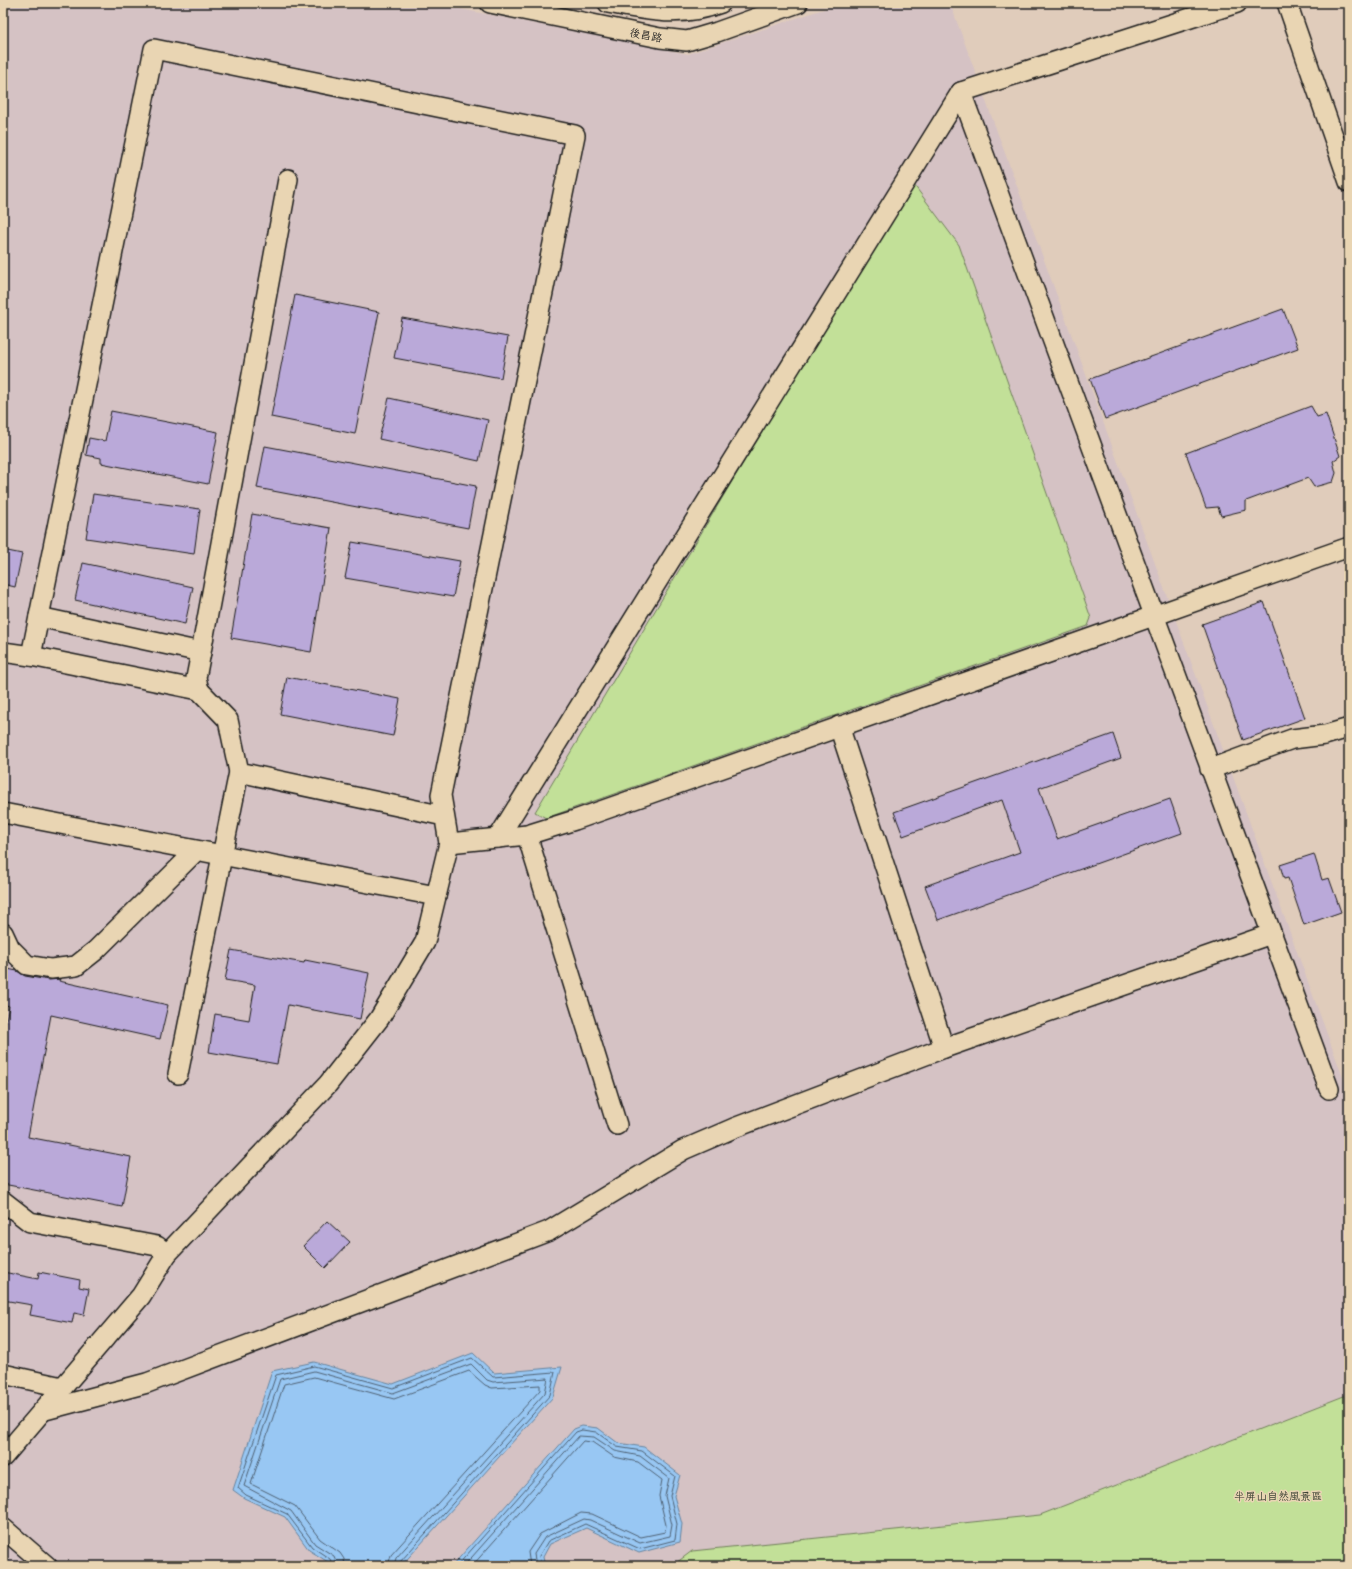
<svg xmlns="http://www.w3.org/2000/svg" width="1352" height="1569" viewBox="0 0 1352 1569" font-family="'Gochi Hand','LXGW WenKai TC',sans-serif">
<style>
.built{fill:#d5c2c4}
.green{fill:#c2e098;stroke:#6f7e5a}
.water{fill:#98c7f3;stroke:#66839d}
.lines{fill:none;stroke-linecap:round;stroke-linejoin:round}
.shore{stroke:#4e6072;stroke-width:1}
.building{fill:#baa9d9;stroke:#1c1c1c}
.minor-casing{stroke:#1c1c1c;stroke-width:22}
.minor{stroke:#e9d5b3;stroke-width:19}
.labels{text-anchor:middle;stroke-width:3;stroke-linejoin:round;paint-order:stroke}
.street-label{font-size:11px;fill:#1c1c1c;stroke:#e9d5b3}
.park-label{font-size:11px;fill:#3d4335;stroke:#e9d5b3}
</style>
<rect width="100%" height="100%" fill="#e0ccbb"/>
<filter id="ink" filterUnits="userSpaceOnUse"><feTurbulence type="fractalNoise" baseFrequency=".025" numOctaves="2"/><feDisplacementMap in="SourceGraphic" scale="8" xChannelSelector="R" yChannelSelector="G"/><feConvolveMatrix kernelMatrix="1 2 1 2 8 2 1 2 1" color-interpolation-filters="sRGB"/></filter>
<g filter="url(#ink)">
<path class="built" d="M 3,3 L 430,3 L 688,54 L 842,3 L 950,3 L 1349,1094 L 1349,1394 L 1040,1515 L 692,1551 L 672,1566 L 3,1566 Z"/>
<g class="green">
<path d="M 911,181 L 959,245 L 1091,618 L 1088,626 L 546,818 L 535,812 Z"/>
<path d="M 1349,1394 L 1349,1566 L 672,1566 L 692,1551 L 1040,1515 Z"/>
</g>
<g class="water">
<path d="M 473,1353 L 494,1373 L 562,1367 L 553,1397 L 401,1566 L 330,1566 L 328,1562 L 309,1550 L 285,1517 L 244,1498 L 233,1490 L 272,1371 L 314,1362 L 393,1384 Z"/>
<path d="M 582,1426 L 598,1428 L 618,1443 L 644,1447 L 680,1475 L 674,1496 L 682,1524 L 680,1542 L 639,1553 L 586,1528 L 550,1544 L 543,1557 L 545,1566 L 452,1566 L 574,1429 Z"/>
</g>
<g class="lines">
<g class="shore">
<path d="M 333,1566 L 330,1559 L 312,1547 L 287,1514 L 246,1495 L 238,1488 L 276,1375 L 314,1366 L 393,1388 L 472,1358 L 493,1377 L 555,1372 L 550,1395 L 400,1562 L 399,1566"/>
<path d="M 338,1566 L 334,1556 L 315,1544 L 291,1511 L 244,1486 L 280,1379 L 314,1371 L 393,1393 L 471,1364 L 487,1380 L 493,1382 L 548,1378 L 545,1393 L 396,1558 L 394,1566"/>
<path d="M 345,1566 L 344,1559 L 340,1553 L 320,1539 L 295,1506 L 251,1484 L 284,1384 L 314,1377 L 394,1399 L 469,1371 L 485,1385 L 492,1388 L 540,1385 L 540,1390 L 391,1555 L 388,1566"/>
<path d="M 457,1566 L 576,1432 L 582,1430 L 596,1432 L 617,1447 L 642,1451 L 675,1476 L 670,1496 L 677,1524 L 675,1540 L 640,1549 L 585,1524 L 548,1541 L 539,1556 L 541,1566"/>
<path d="M 464,1566 L 579,1436 L 594,1437 L 615,1451 L 640,1456 L 669,1478 L 665,1496 L 672,1525 L 670,1536 L 640,1543 L 590,1520 L 584,1519 L 545,1537 L 534,1554 L 536,1566"/>
<path d="M 472,1566 L 583,1441 L 592,1442 L 614,1457 L 638,1462 L 662,1480 L 659,1496 L 666,1525 L 665,1532 L 641,1537 L 592,1514 L 581,1513 L 540,1534 L 528,1552 L 530,1566"/>
</g>
</g>
<g class="building">
<path d="M 295,295 L 379,312 L 355,434 L 271,417 Z"/>
<path d="M 1283,309 L 1298,348 L 1105,419 L 1090,379 Z"/>
<path d="M 402,318 L 508,337 L 501,378 L 394,358 Z"/>
<path d="M 389,398 L 488,420 L 479,461 L 379,439 Z"/>
<path d="M 1311,406 L 1317,417 L 1326,414 L 1340,456 L 1333,461 L 1336,473 L 1333,482 L 1314,487 L 1308,478 L 1246,501 L 1246,510 L 1221,516 L 1218,507 L 1206,508 L 1186,453 Z"/>
<path d="M 111,411 L 218,432 L 208,484 L 101,463 L 101,458 L 86,455 L 89,438 L 105,441 Z"/>
<path d="M 265,446 L 476,486 L 468,528 L 257,488 Z"/>
<path d="M 93,494 L 200,509 L 194,554 L 86,538 Z"/>
<path d="M 252,514 L 331,528 L 311,652 L 231,638 Z"/>
<path d="M 352,542 L 460,561 L 453,597 L 345,578 Z"/>
<path d="M 3,550 L 22,554 L 15,587 L 3,584 Z"/>
<path d="M 83,563 L 193,587 L 185,624 L 75,600 Z"/>
<path d="M 1264,602 L 1305,718 L 1243,740 L 1202,624 Z"/>
<path d="M 287,677 L 400,699 L 393,736 L 280,714 Z"/>
<path d="M 1113,734 L 1121,758 L 1039,788 L 1057,839 L 1170,799 L 1182,833 L 938,920 L 925,886 L 1020,852 L 1002,800 L 903,836 L 894,812 Z"/>
<path d="M 1314,854 L 1322,880 L 1329,878 L 1341,912 L 1304,925 L 1288,878 L 1284,879 L 1280,865 Z"/>
<path d="M 231,950 L 304,963 L 305,960 L 369,973 L 360,1019 L 288,1005 L 277,1064 L 209,1052 L 215,1014 L 249,1020 L 255,985 L 225,980 Z"/>
<path d="M 3,968 L 17,971 L 25,976 L 49,980 L 60,979 L 59,981 L 168,1005 L 160,1039 L 51,1015 L 28,1137 L 131,1157 L 122,1207 L 3,1184 L 3,1034 L 9,1006 L 3,1004 Z"/>
<path d="M 327,1221 L 350,1242 L 325,1268 L 303,1246 Z"/>
<path d="M 3,1272 L 38,1279 L 39,1272 L 80,1280 L 79,1287 L 89,1289 L 84,1315 L 74,1313 L 72,1323 L 30,1315 L 32,1305 L 3,1300 Z"/>
</g>
<g class="lines">
<g class="minor-casing">
<g id="minor">
<path d="M 490,3 L 660,38 L 687,41 L 717,32 L 798,3"/>
<path d="M 608,3 C 648,11 682,18 721,3"/>
<path d="M 1287,3 L 1349,182"/>
<path d="M 961,92 L 1329,1089"/>
<path d="M 39,617 L 201,652 L 288,179"/>
<path d="M 3,652 L 31,656"/>
<path d="M 199,690 L 196,678 L 201,652"/>
<path d="M 839,726 L 944,1048"/>
<path d="M 1210,769 L 1292,739 L 1325,735 L 1349,728"/>
<path d="M 3,813 L 436,896"/>
<path d="M 527,835 L 617,1125"/>
<path d="M 498,838 L 961,92 L 1237,3"/>
<path d="M 449,843 L 527,835 L 575,820 L 1349,547"/>
<path d="M 3,933 L 10,948 L 27,965 L 51,969 L 76,966 L 95,951 L 196,851"/>
<path d="M 178,1074 L 239,772"/>
<path d="M 3,1201 L 30,1222 L 157,1246 L 167,1254"/>
<path d="M 3,1374 L 62,1387"/>
<path d="M 45,1410 L 147,1383 L 549,1231 L 683,1150 L 734,1128 L 944,1048 L 1271,934"/>
<path d="M 3,1457 L 141,1296 L 167,1254 L 328,1084 L 379,1019 L 425,942 L 449,843 L 441,795 L 575,135 L 154,49 L 31,656 L 199,690 L 228,720 L 239,772 L 444,816"/>
<path d="M 3,1528 L 47,1566"/>
</g>
</g>
<use href="#minor" class="minor"/>
</g>
</g>
<g class="labels">
<g class="street-label">
<text transform="translate(646 35) rotate(11)" y="4">後昌路</text>
</g>
<g class="park-label">
<text x="1278" y="1500">半屏山自然風景區</text>
</g>
</g>
<rect width="1352" height="1569" fill="none" stroke="#e9d5b3" stroke-width="16"/>
<rect x="8" y="8" width="1336" height="1553" fill="none" stroke="#1c1c1c" stroke-width="1.5" filter="url(#ink)"/>
</svg>
